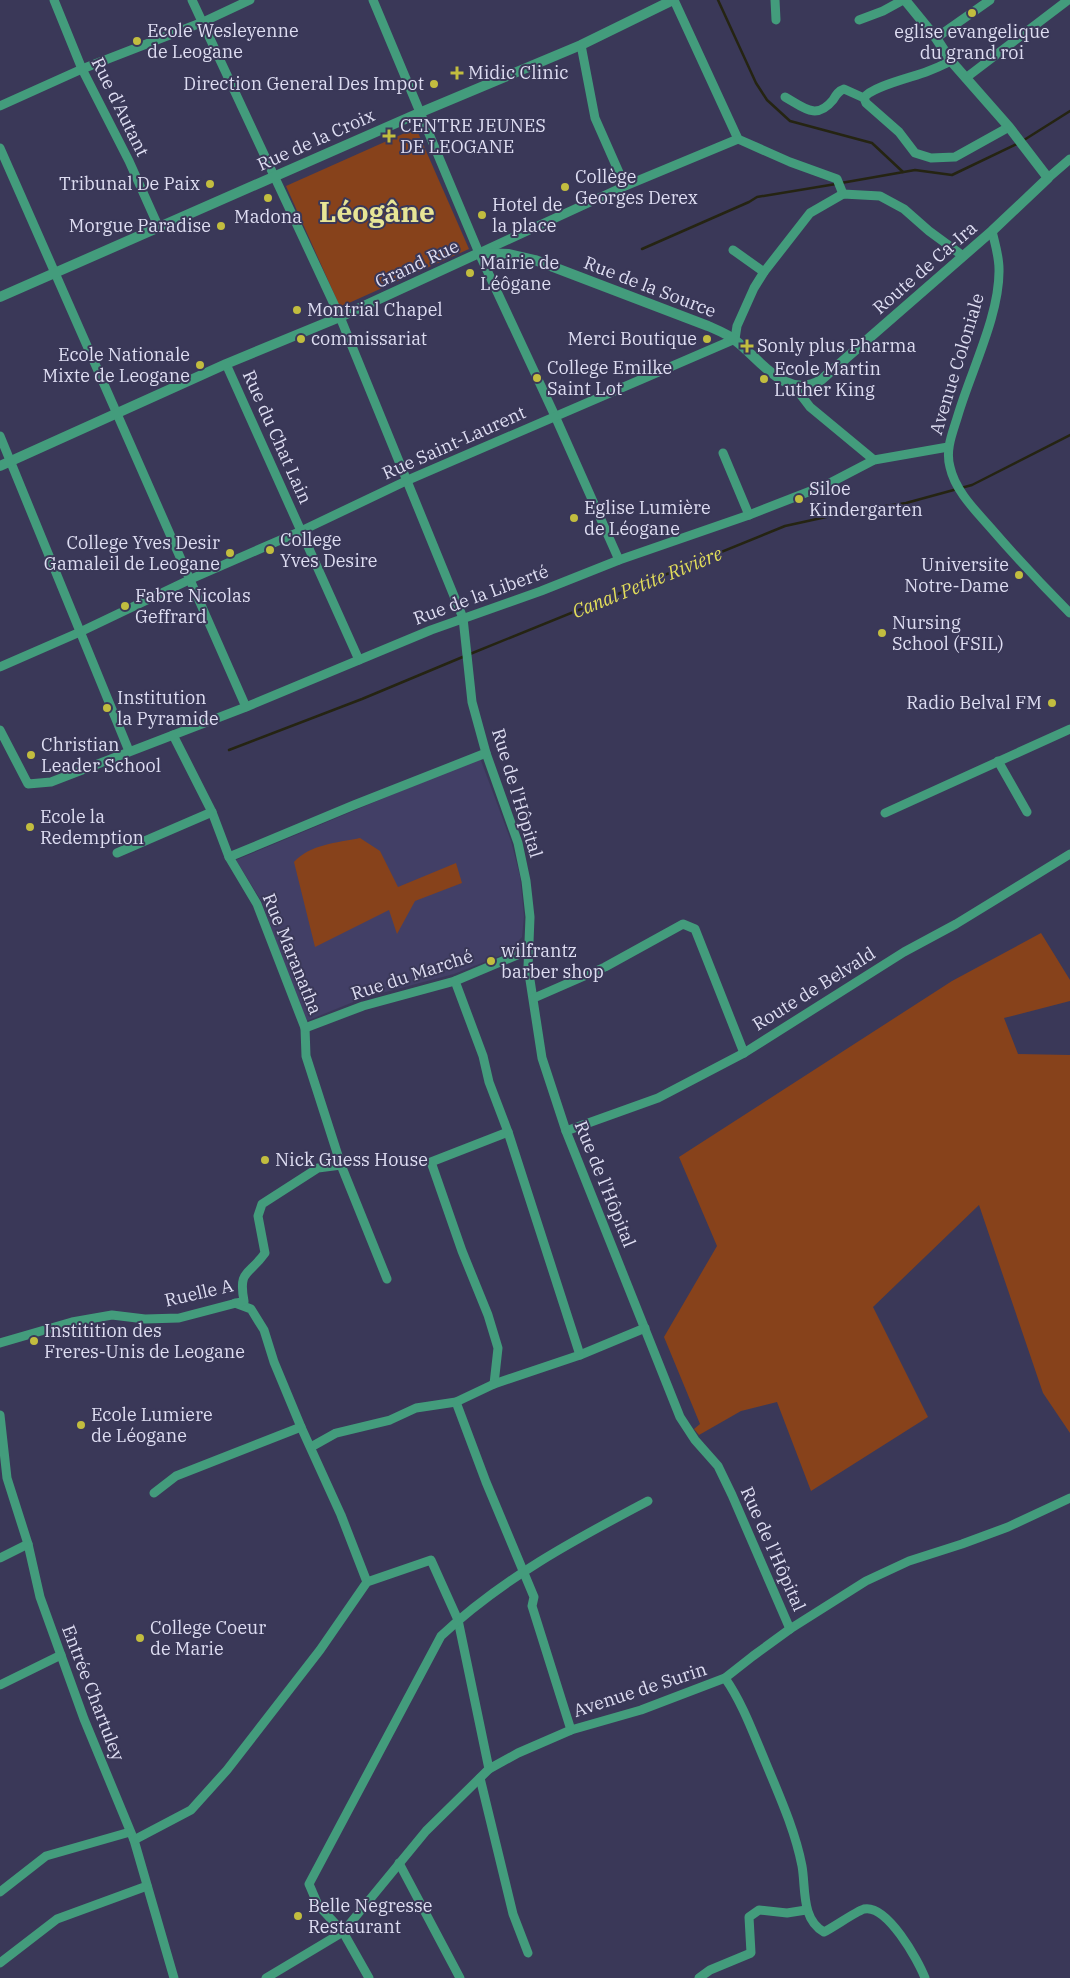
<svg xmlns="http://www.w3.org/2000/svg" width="1070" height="1978" viewBox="0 0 1070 1978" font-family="'IBM Plex Serif',serif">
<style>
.built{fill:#423f66}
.green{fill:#87421b}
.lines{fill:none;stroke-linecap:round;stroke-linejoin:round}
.stream{stroke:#252412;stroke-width:2.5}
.minor{stroke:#439c7c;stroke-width:9}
.tertiary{stroke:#439c7c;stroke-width:10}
.poi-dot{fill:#c2bd3f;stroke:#3a3858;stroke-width:2}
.labels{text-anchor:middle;stroke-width:4;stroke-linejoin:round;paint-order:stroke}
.poi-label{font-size:18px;fill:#deddf2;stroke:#3a3858;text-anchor:start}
.street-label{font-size:18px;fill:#deddf2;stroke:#3a3858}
.water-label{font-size:19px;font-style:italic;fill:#e2dd5a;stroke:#3a3858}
.town-label{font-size:28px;font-weight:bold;fill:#e7e596;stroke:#3a3858}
</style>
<rect width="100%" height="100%" fill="#3a3858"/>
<!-- built -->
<path class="built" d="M480 758 511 841 520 876 524 916 522 937 507 953 454 974 363 998 304 1022 262 902 236 860Z"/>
<!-- green -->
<g class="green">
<path d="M416 128 469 249 340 307 286 186Z"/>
<path d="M360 838 380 851 398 887 456 863 462 883 415 901 397 934 389 910 315 947 294 862C311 844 336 843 360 838Z"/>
<path d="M1041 933 1070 980V1001L1004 1018 1018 1054 1070 1055V1433L1043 1393 979 1205 873 1307 928 1417 811 1491 777 1402 741 1411 699 1435 694 1429 700 1424 664 1337 717 1246 679 1157 952 981Z"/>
</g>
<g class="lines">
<!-- stream -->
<g class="stream">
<path d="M718 0 756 83 767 100 790 121 872 143 903 172"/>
<path d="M1024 140 1070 111"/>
<path d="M841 183 915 170 952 175 1019 143"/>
<path d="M642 249 749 202 757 197 836 184"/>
<path d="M470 654 785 526 858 510 906 503 972 485 1070 435"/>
<path d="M229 750 362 699 465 656"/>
</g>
<!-- minor -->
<g class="minor">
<path d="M54 0 82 69 129 161 159 228"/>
<path d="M192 0 340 317 463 618 472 702 486 753 518 843 526 881 530 917 528 967 542 1058 566 1131 680 1417 695 1440 718 1466 732 1495 790 1629"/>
<path d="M373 0 479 253 555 416 619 560"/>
<path d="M674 0 738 139 790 162 837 179 843 194"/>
<path d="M775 0 776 20"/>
<path d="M859 20 883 11 903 0"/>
<path d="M936 38 990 0"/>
<path d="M581 45 595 118 625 186"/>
<path d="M967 77 1068 0"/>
<path d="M785 97C803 107 816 121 833 100 836 95 838 91 844 89L864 98 866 103 899 132 915 153 931 158 955 157 1009 127"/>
<path d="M864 98C870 87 913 77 926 72 934 69 943 65 951 61"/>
<path d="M0 106 82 69 203 22 250 0"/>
<path d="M0 148 246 707"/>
<path d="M1048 178 1070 159"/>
<path d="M992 231C995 244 999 256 999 269 1000 314 971 371 958 415 953 432 945 449 950 467 955 490 974 509 989 526 1015 556 1042 585 1070 613"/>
<path d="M733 250 764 272"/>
<path d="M479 253 625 186 738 139"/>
<path d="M226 364 359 660"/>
<path d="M794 386 810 407 874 460"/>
<path d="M0 436 129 751"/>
<path d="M723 453 749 515"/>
<path d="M0 667 80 632 191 579 301 531 408 480 735 339 737 326 754 288 764 272 810 213 843 194 880 196 904 209 929 231 963 256"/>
<path d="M0 730 28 784 51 782 246 707 431 630 541 591 619 560 749 515 826 485 874 460 948 447"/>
<path d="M173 735 212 812 229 857 257 904 305 1028 306 1056 341 1165 387 1279"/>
<path d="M998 761 1027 812"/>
<path d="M885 813 1070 729"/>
<path d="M117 853 212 812"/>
<path d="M229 857 354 805 486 753"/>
<path d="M534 998 605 967 683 924 695 929 744 1053"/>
<path d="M305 1028 363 1006 455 981 529 950"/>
<path d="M566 1131 658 1098 744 1053 904 952 956 924 1070 854"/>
<path d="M235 1303 251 1309 264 1330 274 1362 301 1427 341 1515 367 1582"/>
<path d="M0 1343 72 1322 112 1315 145 1319 179 1318 244 1301C238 1269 249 1276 265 1253L258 1216 262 1204 318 1168 341 1165"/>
<path d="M580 1355 645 1328"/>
<path d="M494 1384 498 1348 488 1315 462 1251 431 1162 508 1132"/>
<path d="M456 1402 486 1482 534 1597 532 1606 571 1730"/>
<path d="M0 1415 7 1478 28 1544 40 1597 84 1719 134 1840 174 1978"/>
<path d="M311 1447 336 1433 390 1420 416 1408 456 1402 494 1384 580 1355 508 1132 489 1082 483 1056 455 981"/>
<path d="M154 1493 176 1476 301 1427"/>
<path d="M0 1558 28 1544"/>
<path d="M725 1678C743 1704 753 1733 765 1761 779 1795 795 1830 802 1866 806 1889 801 1919 824 1932 834 1927 855 1912 864 1909 887 1904 918 1960 925 1978"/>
<path d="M0 1685 61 1655"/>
<path d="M480 1778 513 1914 528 1953"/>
<path d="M134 1840 191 1810 227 1770 320 1650 367 1582 431 1560 458 1620 489 1769"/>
<path d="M399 1863 460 1978"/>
<path d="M0 1892 46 1856 130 1832"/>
<path d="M0 1963 57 1919 147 1886"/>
<path d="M266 1978 343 1932 426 1831 489 1769 518 1753 571 1730 641 1710 725 1678 753 1656 790 1629 866 1581 909 1561 962 1544 1008 1527 1070 1498"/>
<path d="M369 1978 343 1932 318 1905 309 1884 441 1636C503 1578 574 1540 648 1501"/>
<path d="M699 1978 710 1970 751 1953 749 1917 759 1910 787 1913 806 1910"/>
</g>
<!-- tertiary -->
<g class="tertiary">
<path d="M0 297 419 113 581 45 673 0"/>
<path d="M0 466 226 364 340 317 479 253 509 254 535 260 708 326C717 330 728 334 736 341 761 360 786 401 821 380L992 231 1048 178 1009 127 951 61 936 38 905 0"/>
</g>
</g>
<!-- markers -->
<g class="poi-dot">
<circle cx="972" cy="13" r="5"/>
<circle cx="137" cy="41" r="5"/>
<path d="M454.5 65.5h5v5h5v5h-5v5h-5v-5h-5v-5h5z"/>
<circle cx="434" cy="84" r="5"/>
<path d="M386.5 128.5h5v5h5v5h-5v5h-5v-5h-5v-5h5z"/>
<circle cx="210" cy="184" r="5"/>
<circle cx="565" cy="187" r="5"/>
<circle cx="268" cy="198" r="5"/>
<circle cx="482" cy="215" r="5"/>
<circle cx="221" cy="226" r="5"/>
<circle cx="470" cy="273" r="5"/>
<circle cx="297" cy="310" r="5"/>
<circle cx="301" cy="339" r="5"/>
<circle cx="707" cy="339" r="5"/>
<path d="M744.5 338.5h5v5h5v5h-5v5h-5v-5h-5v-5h5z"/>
<circle cx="200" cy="365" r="5"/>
<circle cx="537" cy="378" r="5"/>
<circle cx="764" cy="379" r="5"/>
<circle cx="799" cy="499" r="5"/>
<circle cx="574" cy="518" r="5"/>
<circle cx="270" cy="550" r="5"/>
<circle cx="230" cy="553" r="5"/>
<circle cx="1019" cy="575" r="5"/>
<circle cx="125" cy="606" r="5"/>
<circle cx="882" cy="633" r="5"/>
<circle cx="1052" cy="703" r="5"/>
<circle cx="107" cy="708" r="5"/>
<circle cx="31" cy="755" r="5"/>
<circle cx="30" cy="827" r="5"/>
<circle cx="491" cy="961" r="5"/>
<circle cx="265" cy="1160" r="5"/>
<circle cx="34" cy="1341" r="5"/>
<circle cx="81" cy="1425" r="5"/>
<circle cx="140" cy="1638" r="5"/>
<circle cx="298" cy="1916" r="5"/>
</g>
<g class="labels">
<!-- poi labels -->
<g class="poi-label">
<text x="147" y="37">Ecole Wesleyenne<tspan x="147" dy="21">de Leogane</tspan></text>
<text x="972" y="38" text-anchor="middle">eglise evangelique<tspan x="972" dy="21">du grand roi</tspan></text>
<text x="468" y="79">Midic Clinic</text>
<text x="424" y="90" text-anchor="end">Direction General Des Impot</text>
<text x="400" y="132">CENTRE JEUNES<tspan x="400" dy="21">DE LEOGANE</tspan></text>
<text x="575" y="183">Collège<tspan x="575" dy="21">Georges Derex</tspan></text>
<text x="200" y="190" text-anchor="end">Tribunal De Paix</text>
<text x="492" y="211">Hotel de<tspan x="492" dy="21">la place</tspan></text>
<text x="268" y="223" text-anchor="middle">Madona</text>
<text x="211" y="232" text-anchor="end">Morgue Paradise</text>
<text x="480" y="269">Mairie de<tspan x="480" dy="21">Léôgane</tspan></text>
<text x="307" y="316">Montrial Chapel</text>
<text x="311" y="345">commissariat</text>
<text x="697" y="345" text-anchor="end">Merci Boutique</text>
<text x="757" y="352">Sonly plus Pharma</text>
<text x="190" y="361" text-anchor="end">Ecole Nationale<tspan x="190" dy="21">Mixte de Leogane</tspan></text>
<text x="547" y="374">College Emilke<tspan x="547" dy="21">Saint Lot</tspan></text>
<text x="774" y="375">Ecole Martin<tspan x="774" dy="21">Luther King</tspan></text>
<text x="809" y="495">Siloe<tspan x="809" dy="21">Kindergarten</tspan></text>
<text x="584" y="514">Eglise Lumière<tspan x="584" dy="21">de Léogane</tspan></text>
<text x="280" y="546">College<tspan x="280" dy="21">Yves Desire</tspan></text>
<text x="220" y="549" text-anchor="end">College Yves Desir<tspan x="220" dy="21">Gamaleil de Leogane</tspan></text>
<text x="1009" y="571" text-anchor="end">Universite<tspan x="1009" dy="21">Notre-Dame</tspan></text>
<text x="135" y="602">Fabre Nicolas<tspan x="135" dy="21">Geffrard</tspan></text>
<text x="892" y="629">Nursing<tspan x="892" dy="21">School (FSIL)</tspan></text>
<text x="117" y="704">Institution<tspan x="117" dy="21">la Pyramide</tspan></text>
<text x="1042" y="709" text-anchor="end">Radio Belval FM</text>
<text x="41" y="751">Christian<tspan x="41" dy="21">Leader School</tspan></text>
<text x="40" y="823">Ecole la<tspan x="40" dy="21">Redemption</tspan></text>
<text x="501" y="957">wilfrantz<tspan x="501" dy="21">barber shop</tspan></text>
<text x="275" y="1166">Nick Guess House</text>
<text x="44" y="1337">Institition des<tspan x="44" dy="21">Freres-Unis de Leogane</tspan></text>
<text x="91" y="1421">Ecole Lumiere<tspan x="91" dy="21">de Léogane</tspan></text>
<text x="150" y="1634">College Coeur<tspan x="150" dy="21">de Marie</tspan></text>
<text x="308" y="1912">Belle Negresse<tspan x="308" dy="21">Restaurant</tspan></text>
</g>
<!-- street labels -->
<g class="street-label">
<text transform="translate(120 107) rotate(64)" y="6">Rue d'Autant</text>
<text transform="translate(316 140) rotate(-24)" y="6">Rue de la Croix</text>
<text transform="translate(417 264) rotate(-25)" y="6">Grand Rue</text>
<text transform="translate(925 268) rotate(-41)" y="6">Route de Ca-Ira</text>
<text transform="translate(650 287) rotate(21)" y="6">Rue de la Source</text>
<text transform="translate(957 364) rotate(-73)" y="6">Avenue Coloniale</text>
<text transform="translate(277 437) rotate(66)" y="6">Rue du Chat Lain</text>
<text transform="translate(454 443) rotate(-24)" y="6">Rue Saint-Laurent</text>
<text transform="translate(481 595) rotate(-20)" y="6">Rue de la Liberté</text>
<text transform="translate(517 793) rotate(73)" y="6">Rue de l'Hôpital</text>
<text transform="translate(292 954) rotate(68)" y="6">Rue Maranatha</text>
<text transform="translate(412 975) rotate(-18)" y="6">Rue du Marché</text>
<text transform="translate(814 989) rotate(-32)" y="6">Route de Belvald</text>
<text transform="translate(605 1184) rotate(68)" y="6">Rue de l'Hôpital</text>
<text transform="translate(199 1293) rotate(-13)" y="6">Ruelle A</text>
<text transform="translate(773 1549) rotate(66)" y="6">Rue de l'Hôpital</text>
<text transform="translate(640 1690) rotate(-18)" y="6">Avenue de Surin</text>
<text transform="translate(93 1693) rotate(69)" y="6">Entrée Chartuley</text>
</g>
<!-- water labels -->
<g class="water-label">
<text transform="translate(647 582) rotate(-22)" y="7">Canal Petite Rivière</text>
</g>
<!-- town labels -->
<g class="town-label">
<text x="377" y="222">Léogâne</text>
</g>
</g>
</svg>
